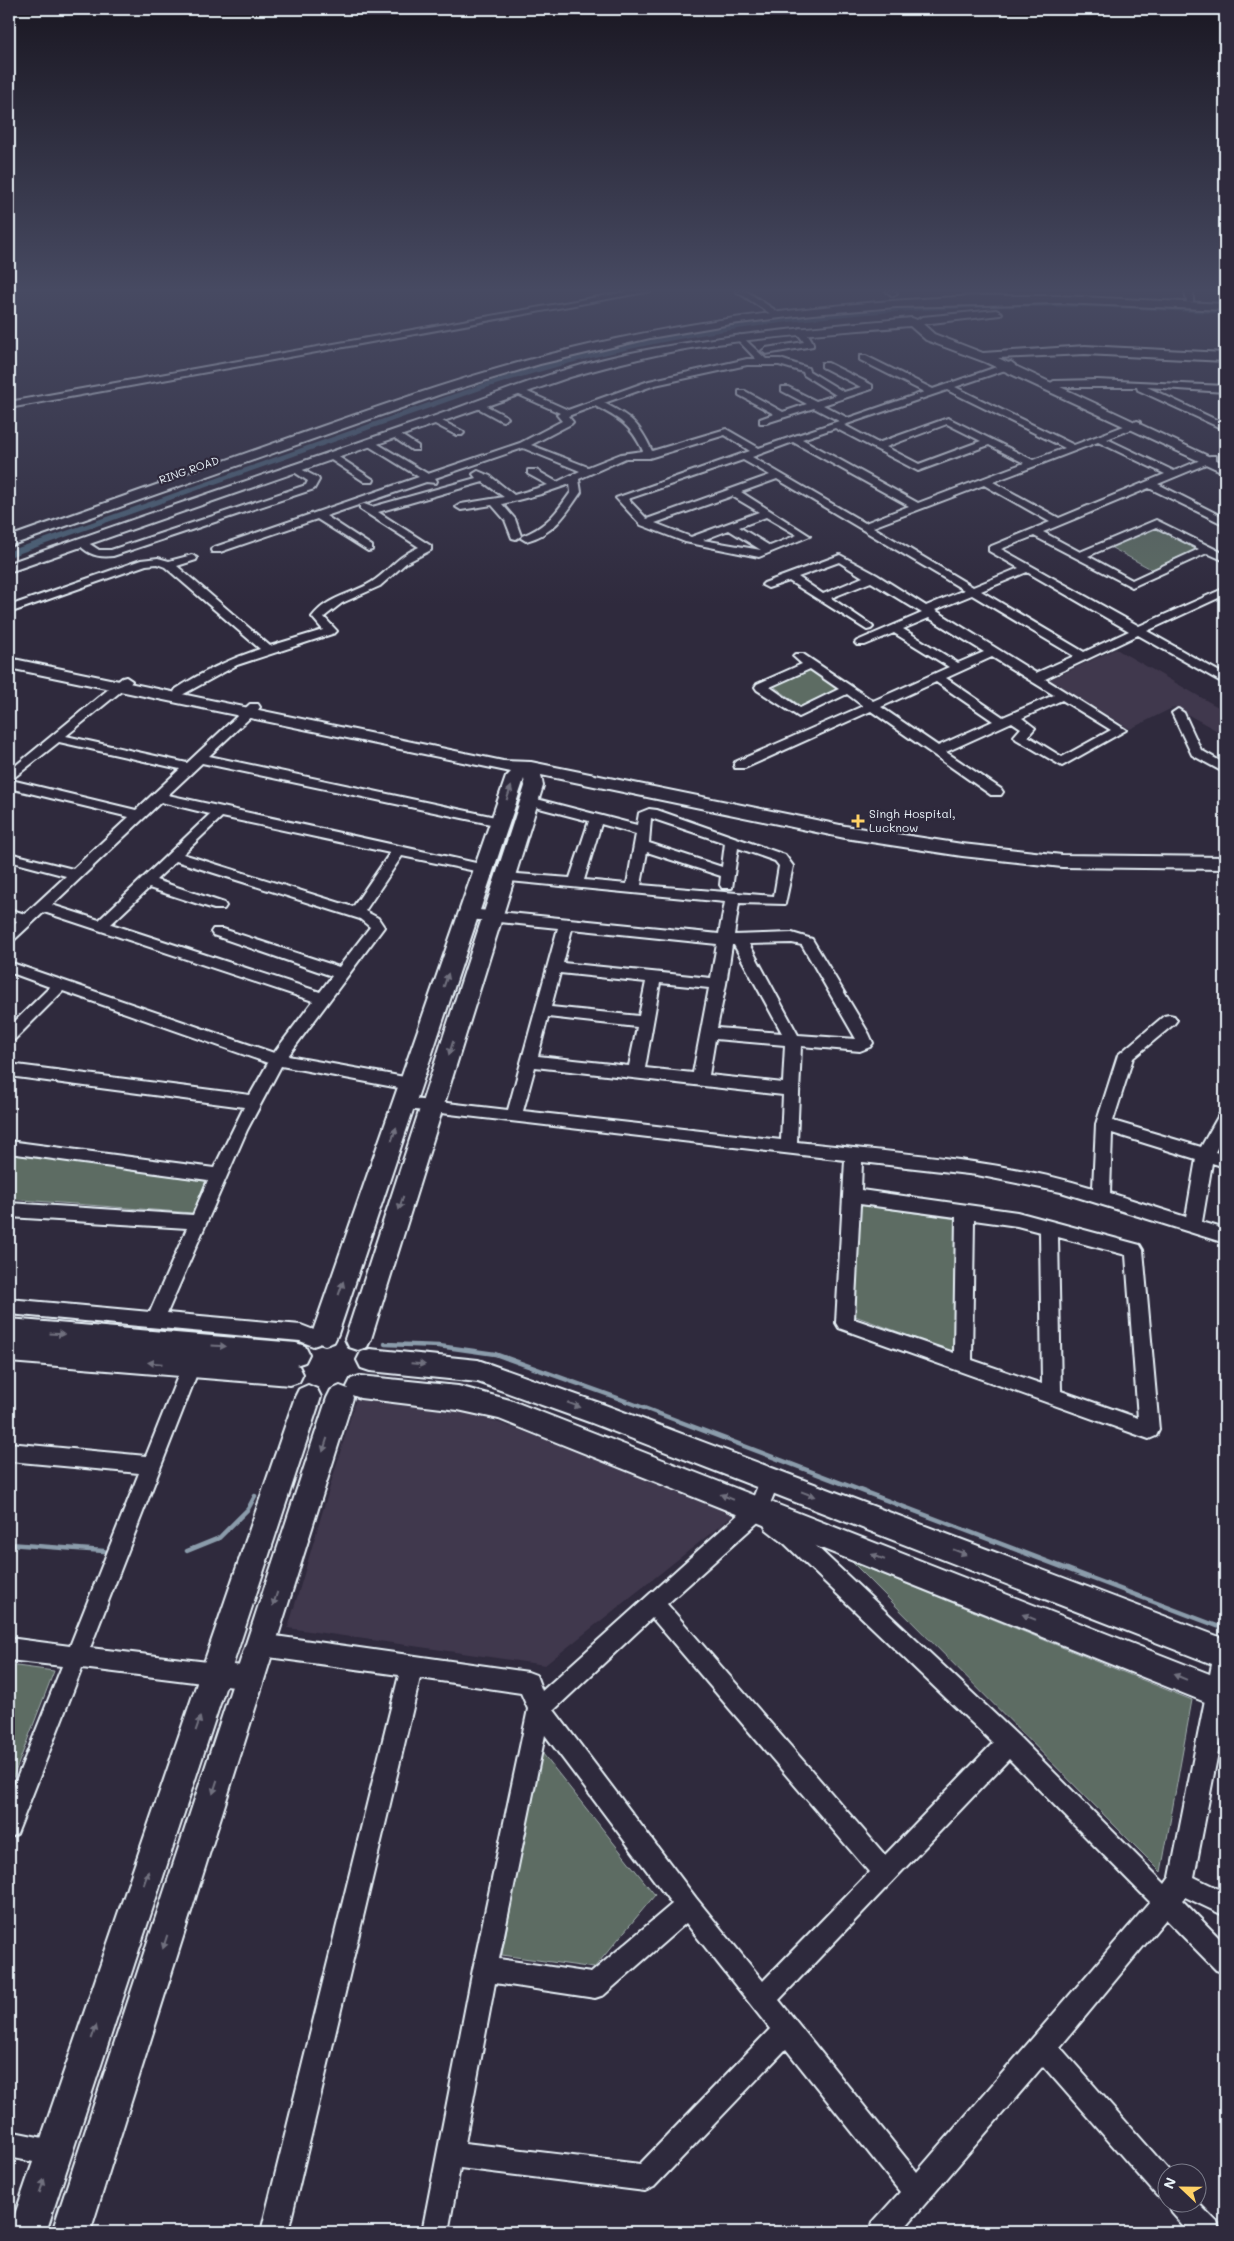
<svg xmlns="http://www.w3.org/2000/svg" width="1234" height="2241" viewBox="0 0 1234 2241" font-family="Mali,sans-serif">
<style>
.built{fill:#40384d}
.green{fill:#5d6c64;stroke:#a2aeae}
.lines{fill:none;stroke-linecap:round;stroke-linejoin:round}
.stream{stroke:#8b9cab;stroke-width:4.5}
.canal{fill:#4d6478;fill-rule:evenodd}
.street-casing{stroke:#e8f1f8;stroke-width:4}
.secondary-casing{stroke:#e8f1f8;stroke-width:4}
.street{fill:#2f2a3d;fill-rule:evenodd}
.secondary{fill:#2f2a3d;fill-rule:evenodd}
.oneway{fill:#70707e}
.poi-dot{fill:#ffd166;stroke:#2f2a3d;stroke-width:2}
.labels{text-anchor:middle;stroke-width:4.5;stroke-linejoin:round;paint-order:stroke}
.far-street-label{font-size:11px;fill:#e8f1f8;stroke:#2f2a3d}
.poi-label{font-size:12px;fill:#e8f1f8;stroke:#2f2a3d;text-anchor:start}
</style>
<rect width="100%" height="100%" fill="#2f2a3d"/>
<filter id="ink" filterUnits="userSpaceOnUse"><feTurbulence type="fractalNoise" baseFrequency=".02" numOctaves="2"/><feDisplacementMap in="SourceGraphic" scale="10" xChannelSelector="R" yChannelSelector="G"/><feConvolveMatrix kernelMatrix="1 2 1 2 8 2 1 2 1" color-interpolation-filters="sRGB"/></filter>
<g filter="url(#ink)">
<!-- built -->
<g class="built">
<path d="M1116 649 1225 711V735L1174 707 1130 729 1049 680Z"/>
<path d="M356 1399 472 1413 740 1510 545 1665 288 1628Z"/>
</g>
<!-- green -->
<g class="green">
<path d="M1158 527 1201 549 1153 570 1110 547Z"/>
<path d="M810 669 840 690 802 707 772 685Z"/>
<path d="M9 1153 206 1181 193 1213 9 1199Z"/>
<path d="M861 1205 956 1219V1353L855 1316Z"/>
<path d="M852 1562 1192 1700 1161 1872Z"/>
<path d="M9 1665 54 1671 9 1788Z"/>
<path d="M539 1749 655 1895 594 1968 502 1955Z"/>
</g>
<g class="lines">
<!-- stream -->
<g class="stream">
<path d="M385 1344 439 1346 495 1354 615 1397 1225 1629"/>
<path d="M9 1544 104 1551"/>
<path d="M187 1551 219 1538 248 1509 255 1496"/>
</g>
<!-- canal -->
<path class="canal" d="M1037 303 1162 306 1225 310V314C1162 311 1100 306 1037 307 851 308 662 330 486 388L9 557V551C122 512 234 472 347 432 424 405 501 375 580 355 729 318 884 306 1037 303Z"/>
<defs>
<g id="street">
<path d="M631 291H651L9 408V402Z"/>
<path d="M736 291H746L781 314 774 316Z"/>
<path d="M886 291H895L897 294 893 296Z"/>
<path d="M1185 291H1193V302H1187Z"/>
<path d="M800 328C806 330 814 341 813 346L766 354 762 351 766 348 804 342 796 331Z"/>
<path d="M740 335 766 359H780L808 368 809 371 844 392 861 387 822 367V363H828L872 385V389L823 405 848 418 924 392 860 360V356H866L933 389 1011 362 1015 365 1014 367 955 387 1074 445 1137 421 1140 422V426L1107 439 1174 471 1210 456H1216V460L1158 484 1225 518V525L1149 488 1043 532 1080 552 1156 520 1225 554V561L1207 553 1132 587 1034 536 1001 549 1139 626 1225 588V595L1147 631 1225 675V684L1138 635 1045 679 1126 730 1062 766 1016 739 1014 736 1021 728 1012 722 946 752 1001 789 1003 792 1001 795H991L871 711 745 768H735L734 765 735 762 863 706 847 694 799 717 757 690 755 687 757 684 802 664 793 656 795 654H803L873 701 949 667 894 633 865 645H857L855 643 857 641 922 613 871 582 831 598 871 625 873 627 871 629 867 630 789 581 768 588 762 585 764 583 840 555 877 575 926 606 964 590 777 479 741 492 810 536 759 557 685 542 641 525 616 498 750 451 725 435 649 458H626L579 479 581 492C566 514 554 534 526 541L521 538 522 536C546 527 557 512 571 492L570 484 541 494 502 504 515 519 521 536 516 539 512 538 505 520 492 505 461 510 456 507 461 504 504 497 483 482 378 512 431 546V550L406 563 380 586 342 603 324 617 337 631 335 633 237 665 180 696 176 695 174 692 176 689C202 672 230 659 260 649L165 567 157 564 146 565 9 613V606L141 560 158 558 169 561 192 555 197 558 196 560 177 566 270 646 323 630 312 617C328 596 351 595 372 582 390 570 396 557 419 547L360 509V505L364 504 372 507 476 478 473 474 478 471 490 476 514 495 548 485 528 474V470H536L557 482 580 471 523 448 435 478 437 481 436 483 426 482 326 516 372 546V550L368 551 317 519 220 552H212L211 550 212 548 419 477 367 445V441H373L428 474 520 443 562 421 557 415 560 413 515 393V389H521L568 410 649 381 747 359H756L736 338ZM747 365H779L803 372 804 375 836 395 816 401 788 387H782V391L807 404 783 412 745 391H739V395L774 414 760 419V423H766L814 408 839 421 759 448 726 429 652 451C639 423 631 417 604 403L655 385ZM947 390 1065 448 1033 460 948 418 878 443 844 425ZM595 406C620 419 631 425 643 451L621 454 588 467 531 445 571 424 573 422 568 416ZM947 424 981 441 919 464 886 447ZM835 428 918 471 989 445 1024 463 918 503 802 439ZM793 442 909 506 865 523 752 457ZM1098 442 1165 474 1059 518 993 482ZM743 460 770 475 647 519 628 499ZM984 485 1050 522 989 547V551L1019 568 973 587 873 527ZM732 496 759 512 691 537 655 523ZM766 517 797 535 770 546 739 527ZM1156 527 1199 549 1132 580 1088 556ZM729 530 761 550 703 540ZM839 562 863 577 823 594 798 577ZM1027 572 1129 631 1084 652 981 591ZM972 595 1074 656 1036 673 935 610ZM929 618 984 652 958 663 903 629ZM992 657 1054 695 1003 717 946 678ZM810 669 839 689 800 708 770 687ZM936 682 993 721 938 746 881 707ZM1062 700 1111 730 1062 757 1028 736 1035 728 1022 718Z"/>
<path d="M1097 380 1225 386V392L1147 387 1225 424V430L1138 390 1137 387H1054L1049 384 1054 381Z"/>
<path d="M479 402 506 416 508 418 503 421 500 420 476 407V403Z"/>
<path d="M436 418 462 431 464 433 462 435H456L433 423 431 421Z"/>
<path d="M396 432 418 446V450H412L393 437V433Z"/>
<path d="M331 453 334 454 374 480 373 482H365L328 458 326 456Z"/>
<path d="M293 465 318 478 319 480 314 489 113 556C98 558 86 554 77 542L82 539 99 550H111L306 485 308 481 288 468Z"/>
<path d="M126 677 132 681 130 684 66 736 187 763 250 704H258L260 707 258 710 209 756 500 818 507 822 500 826 202 763 168 795 485 865 492 869 485 873 402 856 365 911 378 918 384 927 288 1056 410 1078 416 1080 418 1084 416 1088 410 1090 281 1066 247 1130 167 1313 301 1325 319 1332 322 1338 319 1344 313 1346 300 1341 9 1314V1299L150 1312 187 1228 9 1217V1203L193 1215 208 1180 9 1153V1141L214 1168 244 1107 9 1076V1064L250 1095 268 1063 63 991 14 1040 9 1041V1027L50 987 9 972V962L274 1053 313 1001 44 912 14 940 9 942V929L17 921 9 919V909L25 914 66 876 9 861V853L73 869 129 817 9 788V771L122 678ZM59 742 180 769 136 810 11 780ZM161 802 210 814 99 920 52 905ZM222 817 390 853 353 907 183 854ZM176 861 360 919 370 927 339 967 223 929H213L211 932 213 935 332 976 320 992 111 924 149 888 214 909H224L226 906 224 903 156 880Z"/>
<path d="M1178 709 1184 713 1201 750 1225 764V773L1192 755 1172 713Z"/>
<path d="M529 797 637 825 639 813 649 809 657 810 785 855 793 866 785 904 739 903 734 935 792 933 812 939 869 1034 873 1043 870 1047 860 1051 801 1046 797 1142C896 1153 998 1159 1093 1188L1096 1124 1118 1055 1164 1016 1169 1015 1174 1016 1177 1020 1174 1024 1133 1058 1113 1121 1201 1147 1219 1115 1225 1113V1133L1215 1152 1225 1155V1167L1212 1163 1202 1222 1225 1229V1243L1061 1192 977 1175 862 1162 861 1190 1017 1212 1140 1245 1143 1250 1159 1430 1156 1436 1149 1439 839 1328 836 1323 845 1160 398 1108 396 1104 398 1100 404 1098 508 1110 558 928 469 919 464 917 462 914 464 911 469 909 719 934 725 902 500 880 498 877 500 874 505 873 570 878 589 821 524 804 522 801ZM651 818 725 843 722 867 649 843ZM601 824 636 834 627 884 584 880ZM738 848 775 861 779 866 774 896 641 885 647 852 721 876 720 885 722 888H732ZM572 929 717 944 711 978 563 963ZM792 943 802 945 856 1039 798 1035 749 944ZM732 945H734L782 1033 717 1028 726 984ZM560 973 646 982 639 1016 551 1007ZM660 983 709 988 693 1073 645 1068ZM548 1017 637 1027 629 1066 538 1056ZM715 1039 785 1045 783 1083 709 1075ZM535 1067 783 1095 781 1140 523 1111ZM1112 1133 1196 1159 1186 1217 1110 1193ZM860 1204 956 1217 954 1353 854 1319ZM974 1220 1017 1226 1040 1232 1042 1384 972 1360ZM1058 1237 1126 1255 1138 1418 1061 1391Z"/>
<path d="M191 1358 198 1360 200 1366 90 1648 250 1667 258 1670 261 1678 258 1686 250 1689 82 1668 17 1834 9 1838V1798L62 1666 9 1660V1638L70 1646 139 1473 9 1461V1443L146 1456 182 1366 184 1360Z"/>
<path d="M770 1470 777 1473 780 1479 765 1516 667 1604 885 1855 993 1743 784 1543 766 1529 763 1522 766 1515 773 1513 780 1515 798 1529 1017 1735 1165 1884 1170 1877 1214 1654 1217 1646 1225 1643V1716L1194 1877 1225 1892V1916L1185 1897 1182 1900 1225 1944V1973L1216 1970 1166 1919 1060 2047 1172 2174H1166V2200L1157 2196 1043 2066 901 2232H870L873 2222 900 2192 786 2049 654 2187 645 2191 460 2168 448 2232H422L473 1969 528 1709 521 1693 420 1678 288 2232H261L399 1675 261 1656 253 1652 250 1645 253 1638 261 1634 528 1672 536 1675 542 1691 751 1503 763 1473ZM652 1618 869 1872 763 1981 696 1898 554 1710ZM545 1735 672 1904 591 1973 499 1959ZM1009 1759 1150 1902 917 2172 779 2000ZM686 1923 770 2029 640 2164 465 2143 495 1983 595 1998 604 1995Z"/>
<path d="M9 2131 53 2140 62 2144 66 2153 62 2162 53 2166 9 2157Z"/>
<path d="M1196 2201 1217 2222 1220 2232H1189L1172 2213 1168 2204H1196Z"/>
</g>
<g id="secondary">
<path d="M978 296H1060L1225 304V310L1060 303 896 307 813 314 731 324 650 338 540 364 441 394 9 546V537C109 502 209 466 309 431 394 401 480 371 568 350 703 317 839 302 978 296Z"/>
<path d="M996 310 1002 313 1000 315 923 324 934 334 983 353 1085 346 1225 353V361L1085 354 998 358 1225 464V473L985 362 926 340 910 326C839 332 767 336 697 347 654 354 612 365 570 377L9 572V563C141 516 274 472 406 426 476 403 545 372 617 356 714 335 813 327 912 318L917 320 922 317Z"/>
<path d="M9 658 503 761 531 762 845 826 962 844 1062 855 1225 857V869L1062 867 962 856 845 838 541 775 543 786 371 1339 367 1347 358 1350 349 1347 345 1339 525 786 524 779 338 1334 334 1342 325 1345 316 1342 312 1334 506 777 511 772 9 668Z"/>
<path d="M9 1319 296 1343 305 1346 309 1354 305 1362 296 1365 299 1366 303 1374 299 1382 290 1385 9 1362Z"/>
<path d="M370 1349 478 1360 605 1405 1225 1639V1669L589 1422 478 1382 370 1371 361 1368 357 1360 361 1352Z"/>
<path d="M360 1376 458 1386 510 1400 1225 1680V1710L499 1419 458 1410 360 1398 352 1395 353 1398 90 2232H52L327 1398 331 1390 340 1386 348 1389 347 1387 351 1379Z"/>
<path d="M308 1385 317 1389 321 1397 46 2232H9L295 1397 299 1389Z"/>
</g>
</defs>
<!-- street casing -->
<use href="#street" class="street-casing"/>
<!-- secondary casing -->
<use href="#secondary" class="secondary-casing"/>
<!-- street -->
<use href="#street" class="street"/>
<!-- secondary -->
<use href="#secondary" class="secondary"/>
</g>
<!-- one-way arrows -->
<defs><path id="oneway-solid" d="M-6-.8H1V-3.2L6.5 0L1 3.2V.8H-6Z" transform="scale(1.25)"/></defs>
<g class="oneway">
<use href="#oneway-solid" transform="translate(509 793) rotate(-71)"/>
<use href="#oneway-solid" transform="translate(446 980) rotate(-71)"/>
<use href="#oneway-solid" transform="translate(451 1048) rotate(108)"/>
<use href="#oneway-solid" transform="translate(394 1134) rotate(-71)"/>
<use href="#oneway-solid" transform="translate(401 1203) rotate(108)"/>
<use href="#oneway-solid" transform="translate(341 1288) rotate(-71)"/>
<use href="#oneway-solid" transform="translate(57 1334) rotate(4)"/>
<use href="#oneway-solid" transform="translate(219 1346) rotate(4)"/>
<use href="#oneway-solid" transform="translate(155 1363) rotate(-175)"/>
<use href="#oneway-solid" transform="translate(418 1364) rotate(5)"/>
<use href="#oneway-solid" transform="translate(574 1405) rotate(20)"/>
<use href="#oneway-solid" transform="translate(325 1445) rotate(108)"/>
<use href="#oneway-solid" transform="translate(808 1494) rotate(21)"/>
<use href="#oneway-solid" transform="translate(727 1497) rotate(-158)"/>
<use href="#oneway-solid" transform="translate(960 1552) rotate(21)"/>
<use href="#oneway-solid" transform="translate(878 1557) rotate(-158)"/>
<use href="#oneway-solid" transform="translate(275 1599) rotate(108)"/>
<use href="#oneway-solid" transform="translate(1029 1617) rotate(-158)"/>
<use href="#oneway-solid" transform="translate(1180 1677) rotate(-158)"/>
<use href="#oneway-solid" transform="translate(198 1724) rotate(-71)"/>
<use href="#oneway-solid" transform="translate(215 1787) rotate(108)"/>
<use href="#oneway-solid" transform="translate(146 1878) rotate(-71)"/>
<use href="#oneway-solid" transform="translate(165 1942) rotate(108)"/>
<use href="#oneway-solid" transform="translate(94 2032) rotate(-71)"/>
<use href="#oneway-solid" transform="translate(42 2186) rotate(-71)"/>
</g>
</g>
<!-- sky -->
<linearGradient id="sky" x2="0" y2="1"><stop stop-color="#1a1722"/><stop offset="0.48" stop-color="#474a62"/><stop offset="1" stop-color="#474a62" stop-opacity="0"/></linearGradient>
<rect width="1234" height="605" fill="url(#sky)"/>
<!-- markers -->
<path class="poi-dot" d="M855.5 813.5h5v5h5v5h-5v5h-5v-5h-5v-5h5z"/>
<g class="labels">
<!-- far-street labels -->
<g class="far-street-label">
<text transform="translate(189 470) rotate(-19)" y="4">RING ROAD</text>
</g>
<!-- poi labels -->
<g class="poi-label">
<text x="869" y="818">Singh Hospital,<tspan x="869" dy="14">Lucknow</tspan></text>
</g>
</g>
<!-- margin -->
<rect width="1234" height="2241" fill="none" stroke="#2f2a3d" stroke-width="30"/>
<rect x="15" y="15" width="1204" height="2211" fill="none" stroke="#e8f1f8" stroke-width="2" filter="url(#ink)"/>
<!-- north arrow -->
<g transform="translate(1182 2188) rotate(292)"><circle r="24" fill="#2f2a3d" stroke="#797a88"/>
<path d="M0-4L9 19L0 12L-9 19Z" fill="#ffd166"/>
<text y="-8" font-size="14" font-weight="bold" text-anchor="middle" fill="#e8f1f8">N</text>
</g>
</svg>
